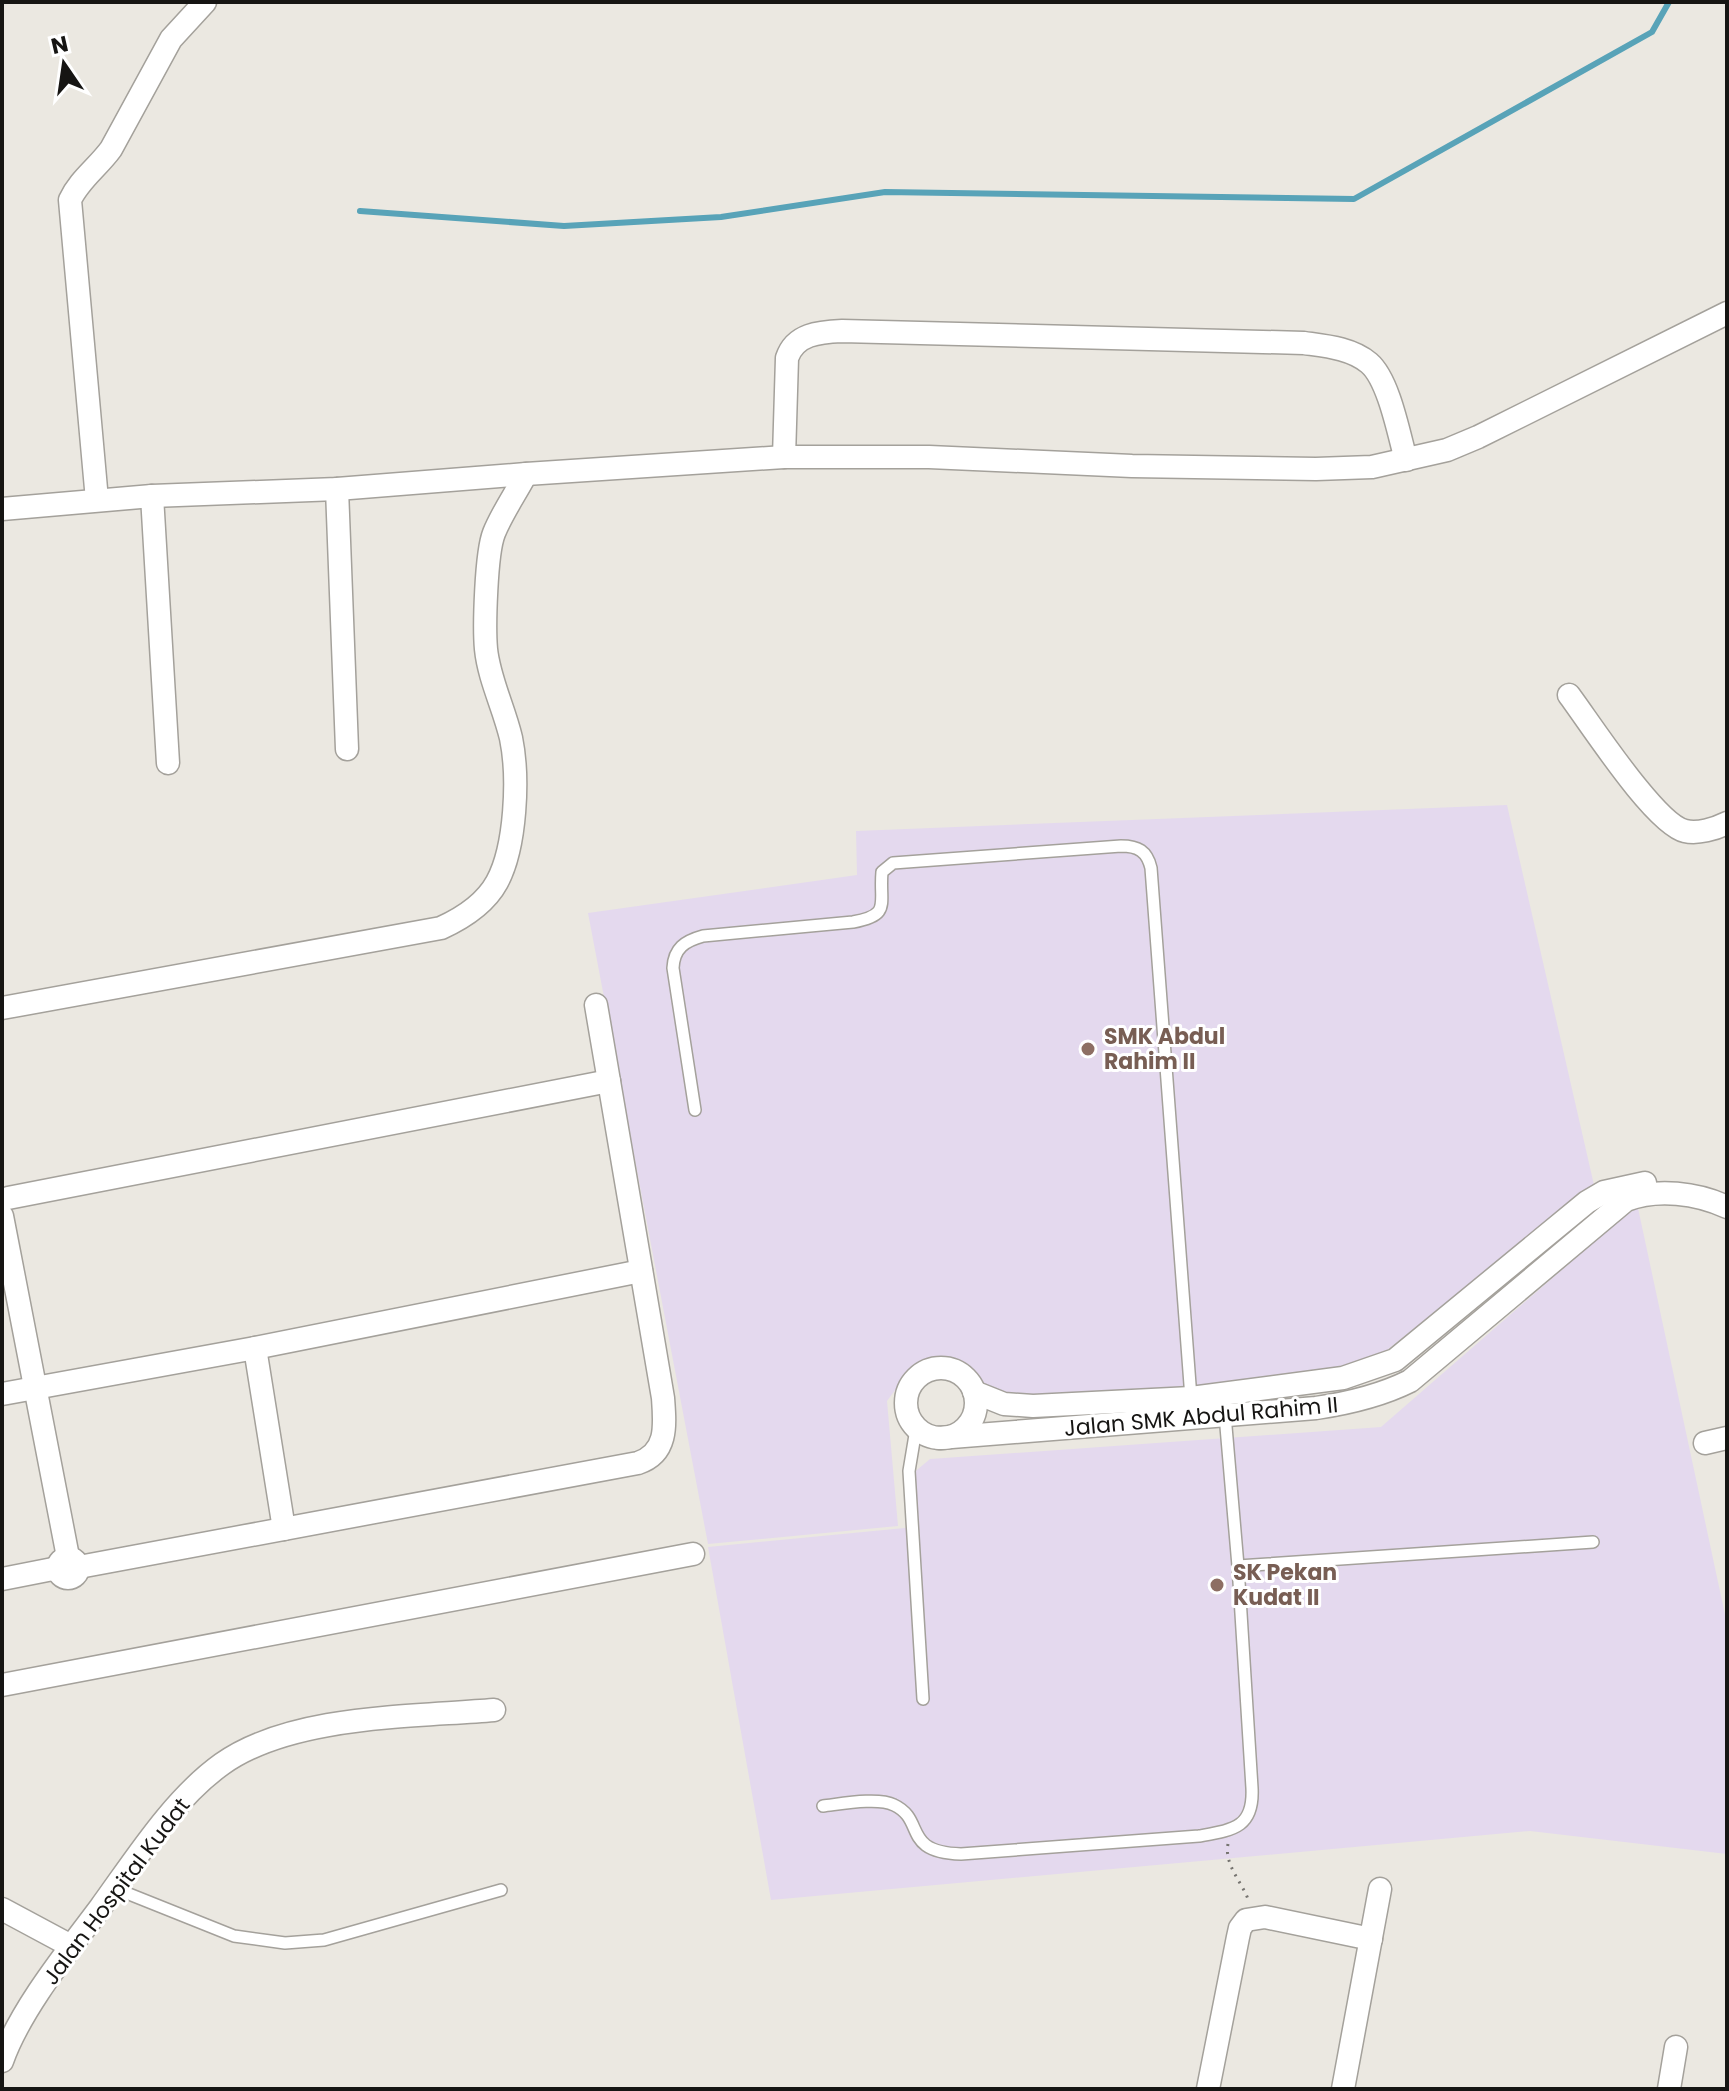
<svg xmlns="http://www.w3.org/2000/svg" width="1729" height="2091" viewBox="0 0 1729 2091" font-family="Poppins,sans-serif">
<style>
.education{fill:#e4d9ee}
.lines{fill:none;stroke-linecap:round;stroke-linejoin:round}
.stream{stroke:#58a3b8;stroke-width:6}
.service-casing{stroke:#a4a19b;stroke-width:14}
.minor-casing{stroke:#a4a19b;stroke-width:25}
.path{stroke:#767470;stroke-width:3;stroke-dasharray:2 6;stroke-linecap:butt}
.service{stroke:#fff;stroke-width:11}
.minor{stroke:#fff;stroke-width:22}
.education-dot{fill:#8d6e63;stroke:#fff;stroke-width:3}
.labels{text-anchor:middle;stroke-width:6;stroke-linejoin:round;paint-order:stroke}
.education-label{font-size:22px;font-weight:bold;fill:#785e54;stroke:#fff;text-anchor:start}
.street-label{font-size:22px;fill:#161513;stroke:#fff}
</style>
<rect width="100%" height="100%" fill="#ebe8e1"/>
<!-- education -->
<g class="education">
<path d="M1507 805 1594 1185 1372 1362 1309 1380 1006 1404 951 1361 910 1370 887 1401 898 1526 708 1544 588 913 857 875 856 831Z"/>
<path d="M1638 1208 1727 1624V1854L1530 1831 771 1900 708 1547 915 1527 911 1475 930 1459 1381 1427 1625 1215Z"/>
</g>
<g class="lines">
<!-- stream -->
<path class="stream" d="M360 211 564 226 721 217 885 192 1354 199 1652 32 1669 2"/>
<defs>
<g id="service">
<path d="M695 1110 673 968C674 948 685 941 703 936L853 922C892 915 879 904 882 872L893 863 1121 846C1138 846 1147 851 1151 868L1191 1398"/>
<path d="M916 1429 909 1471 923 1699"/>
<path d="M1238 1566 1593 1542"/>
<path d="M823 1806C841 1804 878 1797 894 1805 926 1820 901 1852 961 1854L1199 1836C1233 1830 1254 1828 1252 1788L1238 1566 1225 1415"/>
<path d="M114 1888 234 1936 285 1943 324 1940 501 1890"/>
</g>
<g id="minor">
<path d="M784 457 787 358C795 334 819 332 842 331L1304 343C1325 346 1351 348 1369 363 1389 380 1399 435 1406 460"/>
<path d="M337 489 347 749"/>
<path d="M152 496 168 763"/>
<path d="M97 500 70 200C79 180 98 167 111 149L171 39 205 2"/>
<path d="M2 509 152 496 337 489 526 474 784 457H929L1132 466 1316 469 1372 467 1447 450 1478 437 1727 313"/>
<path d="M1569 695C1590 723 1655 824 1685 831 1698 834 1715 829 1727 823"/>
<path d="M2 1008 441 928C463 918 485 904 497 882 516 847 519 777 511 738 504 708 489 679 486 649 484 627 486 553 494 533 502 513 516 493 526 474"/>
<path d="M8 1198 609 1081"/>
<path d="M2 1216 68 1557"/>
<path d="M255 1348 284 1529"/>
<circle cx="941" cy="1403" r="35"/>
<path d="M974 1392 1004 1404 1033 1406 1191 1398 1343 1378 1395 1360 1587 1202 1604 1192 1645 1183"/>
<path d="M2 1394 255 1348 641 1271"/>
<path d="M939 1438 1316 1408C1350 1403 1380 1396 1410 1381L1626 1200C1657 1188 1697 1193 1727 1207"/>
<path d="M1705 1443 1727 1438"/>
<circle cx="68" cy="1568" r="10"/>
<path d="M79 1567 638 1463C668 1453 665 1425 663 1398L596 1005"/>
<path d="M2 1579 58 1568"/>
<path d="M2 1685 693 1554"/>
<path d="M2 1909 71 1946"/>
<path d="M2 2061C20 2010 67 1952 100 1908 135 1860 173 1799 222 1764 291 1715 411 1717 494 1710"/>
<path d="M1208 2089 1238 1937 1240 1928 1246 1920 1265 1917 1371 1939"/>
<path d="M1343 2089 1380 1889"/>
<path d="M1669 2089 1676 2047"/>
</g>
</defs>
<!-- service casing -->
<use href="#service" class="service-casing"/>
<!-- minor casing -->
<use href="#minor" class="minor-casing"/>
<!-- path -->
<path class="path" d="M1228 1844C1224 1864 1241 1881 1248 1899"/>
<!-- service -->
<use href="#service" class="service"/>
<!-- minor -->
<use href="#minor" class="minor"/>
</g>
<!-- markers -->
<g class="education-dot">
<circle cx="1088" cy="1049" r="8"/>
<circle cx="1217" cy="1585" r="8"/>
</g>
<g class="labels">
<!-- education labels -->
<g class="education-label">
<text x="1104" y="1044">SMK Abdul<tspan x="1104" dy="25">Rahim II</tspan></text>
<text x="1233" y="1580">SK Pekan<tspan x="1233" dy="25">Kudat II</tspan></text>
</g>
<!-- street labels -->
<g class="street-label">
<text transform="translate(1201 1416) rotate(-5)" y="8">Jalan SMK Abdul Rahim II</text>
<text transform="translate(116 1891) rotate(-53)" y="8">Jalan Hospital Kudat</text>
</g>
</g>
<!-- border -->
<rect width="1729" height="2091" fill="none" stroke="#161513" stroke-width="8"/>
<!-- north arrow -->
<g transform="translate(64 64) rotate(347)" stroke="#ffffff" stroke-width="6" paint-order="stroke">
<path d="M0-6L14 30L0 20L-14 30Z" fill="#161513"/>
<text y="-12" font-size="22" font-weight="bold" text-anchor="middle" fill="#161513">N</text>
</g>
</svg>
